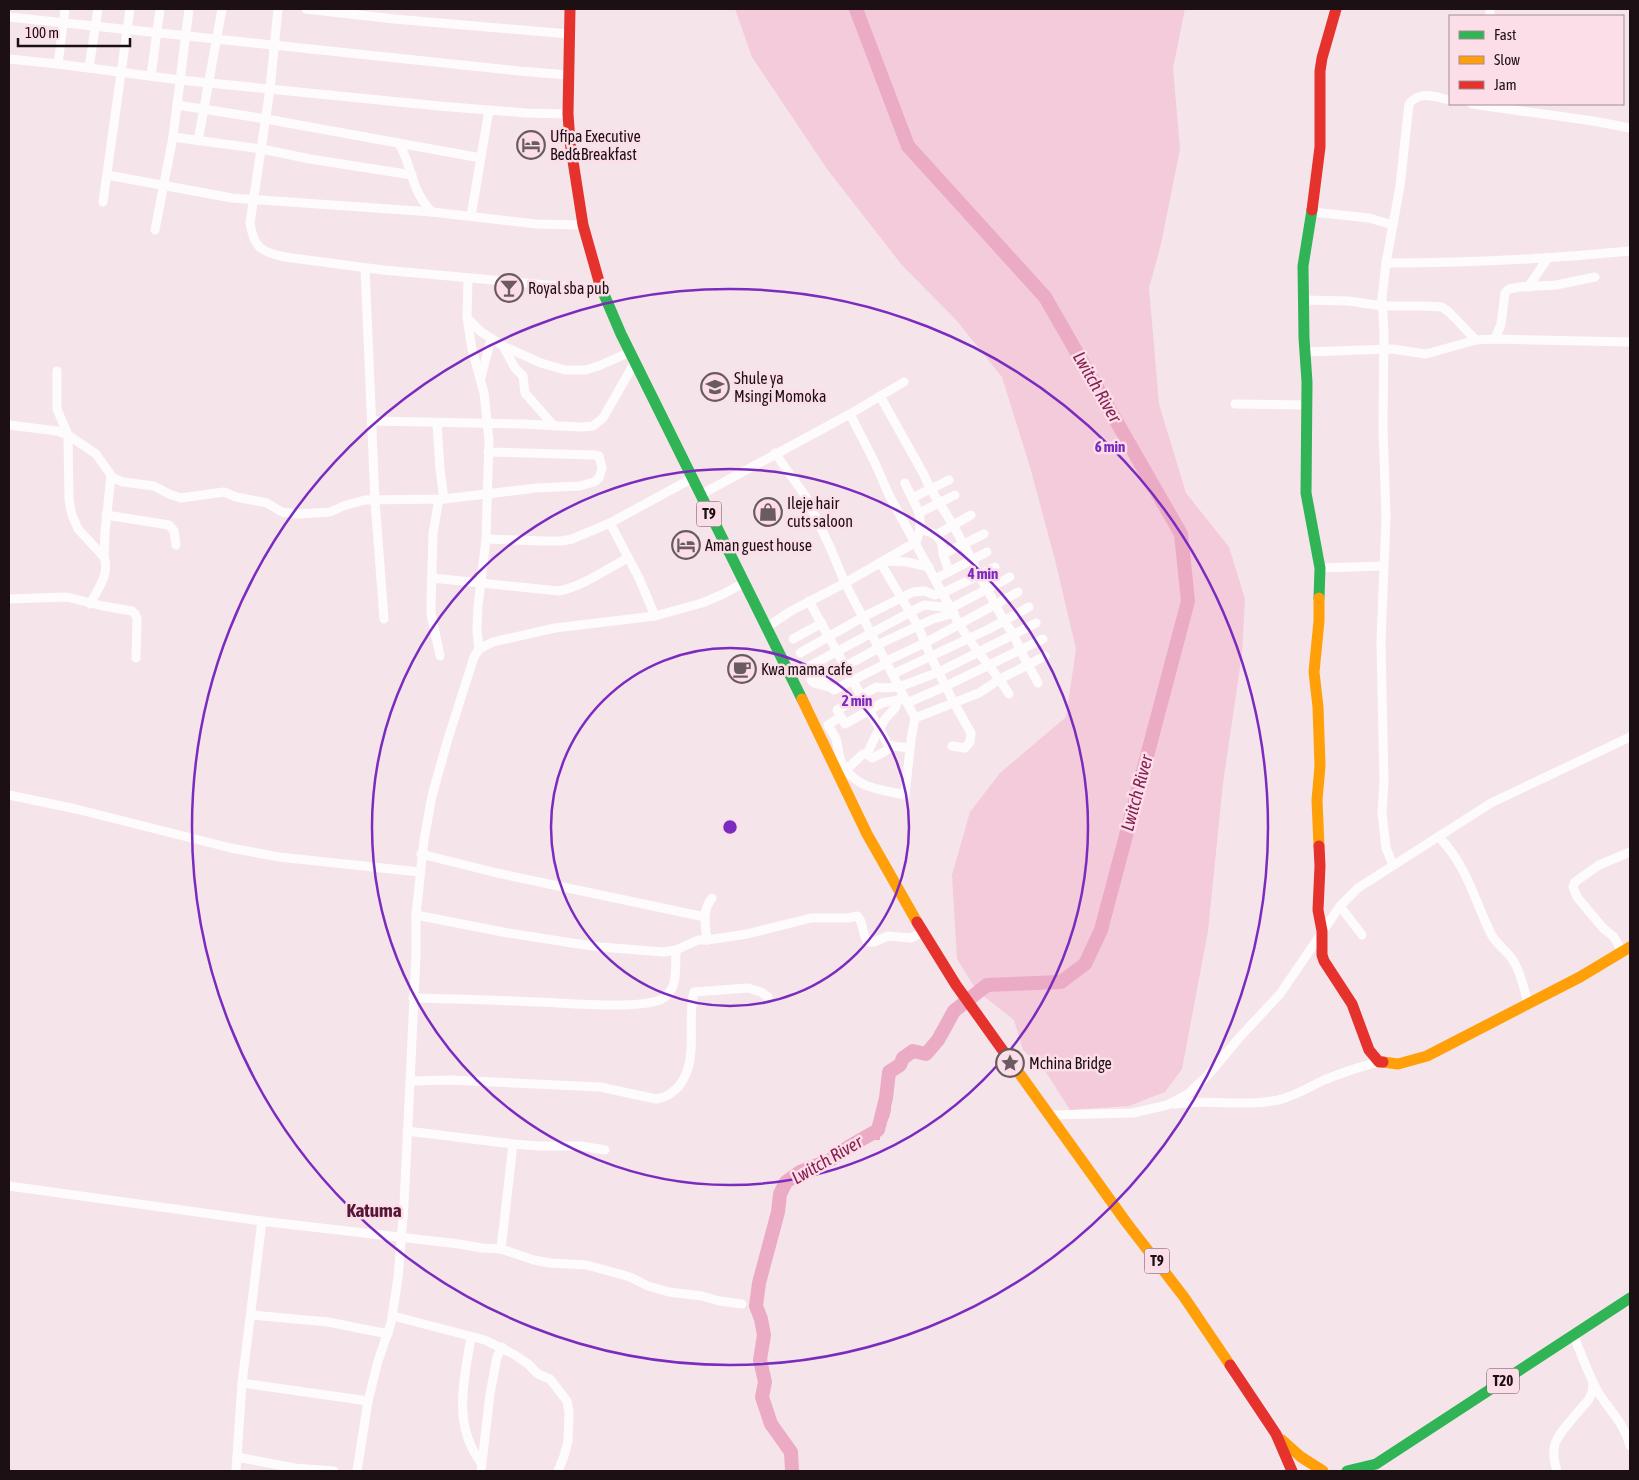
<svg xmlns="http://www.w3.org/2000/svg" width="1639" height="1480" viewBox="0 0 1639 1480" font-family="'Asap Condensed',sans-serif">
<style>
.green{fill:#f3cbda}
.water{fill:#ecabc5}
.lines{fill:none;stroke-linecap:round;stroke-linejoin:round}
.river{stroke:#ecabc5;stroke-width:14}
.street{stroke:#fefbfc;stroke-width:9}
.fast{stroke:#30b455;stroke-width:11}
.slow{stroke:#ff9f0a;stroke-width:11}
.jam{stroke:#e5322d;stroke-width:11}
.ring{fill:none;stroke:#7b2cbf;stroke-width:2.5}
.labels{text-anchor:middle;stroke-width:5;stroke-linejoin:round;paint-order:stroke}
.shield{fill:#fcdee9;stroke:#604e55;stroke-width:1}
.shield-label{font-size:15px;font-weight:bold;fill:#1d1015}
.poi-label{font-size:16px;fill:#1d1015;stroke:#fcdee9;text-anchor:start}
.water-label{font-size:18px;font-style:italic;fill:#842053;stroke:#fcdee9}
.quarter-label{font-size:19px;font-weight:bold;fill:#561635;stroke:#fcdee9}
.centre{fill:#7b2cbf;stroke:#fcdee9;stroke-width:2.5}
.ring-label{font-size:15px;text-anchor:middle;font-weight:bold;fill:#7b2cbf;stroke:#fcdee9;stroke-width:5;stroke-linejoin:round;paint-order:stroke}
</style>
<rect width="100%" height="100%" fill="#f5e5eb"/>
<!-- green -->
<path class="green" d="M735 9H1185L1173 68 1180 149 1161 244 1149 288 1159 404 1186 493 1229 547 1245 599 1242 654 1223 783 1208 931 1182 1069 1165 1092 1129 1106 1070 1110 1044 1069 1023 1050 1014 1020 977 991 957 959 952 875 970 812 1000 773 1066 717 1076 649 1055 560 1030 467 1002 377 957 321 901 264 827 169 752 57Z"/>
<!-- water -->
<path class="water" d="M884 1098 889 1099C895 1111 887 1123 880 1132V1140H869L860 1143 861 1136 876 1126C872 1115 880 1108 884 1098Z"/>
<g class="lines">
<!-- river -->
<path class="river" d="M792 1471 791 1452 771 1424 762 1397 765 1382 760 1360 764 1335 761 1319 756 1306 759 1283 778 1212 780 1194 786 1182 800 1172 830 1160 850 1146 878 1130 886 1098 889 1072 900 1065 903 1058 913 1051 926 1054 938 1040 954 1011 987 985 1061 982 1085 964 1101 930 1188 601 1181 534 1045 297 908 146 856 9"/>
<!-- street -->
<g class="street">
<path d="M278 9 270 89 250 223C254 248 261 252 285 257L383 270 602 290"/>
<path d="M306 9 394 19 569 34"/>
<path d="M1490 9V16"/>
<path d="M9 17 519 71 568 75"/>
<path d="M9 59 58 64 180 80 439 106 527 113 568 114"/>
<path d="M58 64 65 9"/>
<path d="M89 68 98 9"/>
<path d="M151 76 160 9"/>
<path d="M1472 104 1593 121 1630 128"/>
<path d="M177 105 266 119 481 158"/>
<path d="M173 137 262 149 310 159 412 175"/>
<path d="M198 141 222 9"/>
<path d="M399 143C413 169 411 191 432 212"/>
<path d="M107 175 232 198 432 212 536 224 583 225"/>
<path d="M103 202 130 9"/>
<path d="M1312 212 1369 218 1393 225"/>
<path d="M471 216 489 110"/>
<path d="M155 230 173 137 189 9"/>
<path d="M1386 263C1467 263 1549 259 1630 251"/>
<path d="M365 268 375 501 384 619"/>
<path d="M468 278 467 318 472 349 484 393 489 440 486 539 478 606 477 630 479 649"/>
<path d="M1528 287 1548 258"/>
<path d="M1304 300 1348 301 1383 306H1423L1442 307 1449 312 1476 340"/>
<path d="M467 318 480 331 503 346 541 363 565 370H586L601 365 630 352"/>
<path d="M1495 339 1501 324 1505 293 1509 289 1519 287 1556 285 1595 277"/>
<path d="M503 346 515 368 523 376 525 393 554 426"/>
<path d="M1305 352 1392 349 1426 354 1476 340 1495 339 1630 342"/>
<path d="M57 371V409L68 435 69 500 72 515 78 529 104 557C110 574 98 589 90 604"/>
<path d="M481 377 491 339"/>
<path d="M880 396 923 473 930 488 953 525 972 560 979 576 987 589 1004 621 1014 635 1020 650 1038 683"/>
<path d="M1235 404 1307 405"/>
<path d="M850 414 875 463 889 495 959 624C974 649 994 670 1009 694"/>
<path d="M372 421 523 424 581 427 593 426 603 418 635 362"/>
<path d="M437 423 440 469 444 499"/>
<path d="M9 425 57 431 68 435 96 454 113 478 123 482 154 486 169 494 181 498 224 492 236 497 267 503 282 512 297 514 330 512 346 505 365 500 444 499 536 488 580 486 594 482 599 478 602 468 599 456 594 455 488 452"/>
<path d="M775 453 806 497 830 547 845 583 915 718 911 739 905 795C878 789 851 788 840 758 838 752 838 745 836 739 834 734 830 729 828 725L840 717"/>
<path d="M700 495 850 414 904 382"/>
<path d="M912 498 949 480"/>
<path d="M439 499 433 533 431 606V614L440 656"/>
<path d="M919 513 955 495"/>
<path d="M106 515 169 525 174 531 176 545"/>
<path d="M610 523 639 578 655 616"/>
<path d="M920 530C937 532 943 539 943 554"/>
<path d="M936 535 971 515"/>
<path d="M486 539 543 541H562L572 539 610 523 691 479"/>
<path d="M104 557 105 532 111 475"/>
<path d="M885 561 907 562 929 567"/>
<path d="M880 562 918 626 931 657 954 703 971 733 970 742 965 748 952 746"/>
<path d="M1320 568 1383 566"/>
<path d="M949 572 943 554 984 534"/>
<path d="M432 578 559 591C584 586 606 569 628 558"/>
<path d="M935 579 987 552"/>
<path d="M9 599 67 597 103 606 132 611 135 614 137 618 136 658"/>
<path d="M809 601 890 748"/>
<path d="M767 627 791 611 845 583 916 542C927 515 915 507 905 483"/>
<path d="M793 639 822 623"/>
<path d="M877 645 933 619 954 613"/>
<path d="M800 653 863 617 913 592 924 591 935 595 943 593 995 567"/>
<path d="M886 661 925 643 1018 592"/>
<path d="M806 668 924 605 951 608 1010 577"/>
<path d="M893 674 989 629 1029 607"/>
<path d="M811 680C817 687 827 683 834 690L887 663"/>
<path d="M814 683 879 648"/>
<path d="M898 700 882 703 845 724 837 710 876 687 885 688 899 687 939 672 1036 623"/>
<path d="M907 703 946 686 1043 639"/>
<path d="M915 718 979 693 1000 679 1045 656"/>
<path d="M867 754 876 735 885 719 895 708 898 700 902 698"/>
<path d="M841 771 846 770 863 754H867L872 758 884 752 892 746 910 748"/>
<path d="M9 795 76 809 231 848 279 857 420 872"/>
<path d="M1439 837C1467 866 1474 899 1491 934 1496 944 1507 951 1513 960 1521 973 1524 989 1528 1003"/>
<path d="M421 854 497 873 705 917"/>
<path d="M1393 865 1386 848 1382 812 1384 783 1381 642 1386 517 1383 428 1384 333 1382 298 1386 263 1400 186 1409 104C1420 90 1435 97 1450 100"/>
<path d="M1340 906 1362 935"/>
<path d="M416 915 508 933 572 943 600 947 664 952 676 950 698 940H707L747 934 811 918H848L857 916C865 923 861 935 868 942H874L888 936 911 938 922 932"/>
<path d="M707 940C705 925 702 910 712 898"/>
<path d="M1622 951 1614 937 1603 928 1577 897 1573 887 1575 882 1599 865 1630 852"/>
<path d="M413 998C456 999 498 1000 540 1002 567 1003 640 1010 662 999 679 990 675 966 676 950"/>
<path d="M410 1081 451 1080 600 1087 656 1099C666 1098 672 1093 679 1086 700 1059 686 1022 694 992L748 988 761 992 768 997"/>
<path d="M1174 1104C1209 1099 1244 1107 1278 1100 1295 1096 1309 1087 1324 1080 1342 1073 1360 1066 1379 1062"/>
<path d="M1050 1115 1133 1113 1167 1105 1188 1094 1208 1075 1239 1038 1280 994 1340 906 1358 888 1491 803 1630 737"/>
<path d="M407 1131 513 1144 539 1146H581L605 1150"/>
<path d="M9 1186 269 1222 459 1244 482 1248 501 1249 534 1260 550 1263 587 1265 630 1277 648 1286 669 1292 702 1296 719 1301 742 1304"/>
<path d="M501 1249 513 1144"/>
<path d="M251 1315 328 1322 388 1334"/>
<path d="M393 1316 485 1340 515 1355 528 1364 538 1374 550 1379 567 1401 569 1412 568 1441 564 1456 558 1471"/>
<path d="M1573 1334C1581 1353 1588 1374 1598 1392 1609 1410 1625 1424 1630 1446"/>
<path d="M471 1337C464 1381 452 1426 482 1464"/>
<path d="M242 1383 368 1401"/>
<path d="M237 1457 295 1468 334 1471"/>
<path d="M236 1471 242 1383 262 1221"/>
<path d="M357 1471 368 1401 378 1361 391 1323 398 1278 404 1205 416 957V915L424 840 432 796 447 742 474 657 479 649 493 642 555 628 655 616 702 603 721 595 744 583"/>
<path d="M481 1471 490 1394 497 1357 502 1347"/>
<path d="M1557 1471C1554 1462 1552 1453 1555 1444 1559 1431 1580 1411 1589 1399L1592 1393 1593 1383"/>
</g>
<!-- fast -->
<g class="fast">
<path d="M1312 210 1303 266 1304 338 1307 382 1306 493 1320 568 1319 598"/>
<path d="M600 285 621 334 802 699"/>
<path d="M1347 1471 1376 1464 1630 1298"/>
</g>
<!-- slow -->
<g class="slow">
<path d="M802 699 867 834 917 922"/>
<path d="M1319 846 1317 800 1320 766 1318 707 1314 672 1319 621V598"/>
<path d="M1383 1062 1398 1064 1427 1056 1580 977 1630 947"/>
<path d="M1014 1066 1126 1222 1184 1297 1230 1365"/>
<path d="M1282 1440 1301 1457 1323 1471"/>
</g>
<!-- jam -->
<g class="jam">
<path d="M570 9 568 114 570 142 583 225 600 285"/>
<path d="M1312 210 1320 147V71L1322 58 1336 9"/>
<path d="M1319 846 1320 866 1318 910 1322 931V955L1324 961 1352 1004 1369 1050 1379 1062H1383"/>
<path d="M917 922 956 985 1014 1066"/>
<path d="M1230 1365 1276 1434 1292 1471"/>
</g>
</g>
<!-- distance rings -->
<g class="ring">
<circle cx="730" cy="827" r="179"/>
<circle cx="730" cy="827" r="358"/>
<circle cx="730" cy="827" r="538"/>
</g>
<!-- icons -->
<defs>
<symbol id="hotel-ring" viewBox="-11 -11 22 22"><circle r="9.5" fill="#fcdee9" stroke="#695b60" stroke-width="1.5"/><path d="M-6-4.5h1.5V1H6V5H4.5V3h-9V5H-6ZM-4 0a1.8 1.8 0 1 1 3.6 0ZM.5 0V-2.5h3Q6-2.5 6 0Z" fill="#695b60"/></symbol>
<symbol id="bar-ring" viewBox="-11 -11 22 22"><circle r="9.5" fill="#fcdee9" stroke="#695b60" stroke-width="1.5"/><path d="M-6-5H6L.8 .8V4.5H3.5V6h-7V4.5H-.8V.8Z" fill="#695b60"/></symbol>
<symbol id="school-ring" viewBox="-11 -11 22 22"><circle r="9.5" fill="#fcdee9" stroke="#695b60" stroke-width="1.5"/><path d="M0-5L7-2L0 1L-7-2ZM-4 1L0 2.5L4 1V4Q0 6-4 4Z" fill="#695b60"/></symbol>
<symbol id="shop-ring" viewBox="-11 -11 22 22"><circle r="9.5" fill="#fcdee9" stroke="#695b60" stroke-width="1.5"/><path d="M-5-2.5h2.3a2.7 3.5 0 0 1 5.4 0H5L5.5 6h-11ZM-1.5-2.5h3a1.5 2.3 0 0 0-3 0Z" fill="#695b60"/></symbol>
<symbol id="cafe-ring" viewBox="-11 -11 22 22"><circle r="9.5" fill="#fcdee9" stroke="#695b60" stroke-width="1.5"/><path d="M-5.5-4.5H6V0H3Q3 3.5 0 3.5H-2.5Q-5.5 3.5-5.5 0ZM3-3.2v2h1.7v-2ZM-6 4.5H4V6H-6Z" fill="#695b60"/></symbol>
<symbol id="sight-ring" viewBox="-11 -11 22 22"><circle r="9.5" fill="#fcdee9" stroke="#695b60" stroke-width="1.5"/><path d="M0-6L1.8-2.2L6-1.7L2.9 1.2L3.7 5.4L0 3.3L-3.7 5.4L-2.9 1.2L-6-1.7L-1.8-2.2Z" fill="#695b60"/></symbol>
</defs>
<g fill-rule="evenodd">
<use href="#hotel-ring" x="515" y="129" width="32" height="32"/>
<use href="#bar-ring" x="493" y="272" width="32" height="32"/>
<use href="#school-ring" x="699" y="371" width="32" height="32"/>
<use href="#shop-ring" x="752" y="496" width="32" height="32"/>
<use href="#hotel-ring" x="670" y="529" width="32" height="32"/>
<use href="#cafe-ring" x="726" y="653" width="32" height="32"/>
<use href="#sight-ring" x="994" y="1047" width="32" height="32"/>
</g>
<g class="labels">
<!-- shield labels -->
<g class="shield">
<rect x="696.5" y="501.5" width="25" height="25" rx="4"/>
<rect x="1144.5" y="1248.5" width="25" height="25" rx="4"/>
<rect x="1487" y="1368.5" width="32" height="25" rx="4"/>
</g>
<g class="shield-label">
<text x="709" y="519">T9</text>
<text x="1157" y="1266">T9</text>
<text x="1503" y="1386">T20</text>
</g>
<!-- poi labels -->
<g class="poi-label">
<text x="550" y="142">Ufipa Executive<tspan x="550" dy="18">Bed&amp;Breakfast</tspan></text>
<text x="528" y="294">Royal sba pub</text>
<text x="734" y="384">Shule ya<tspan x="734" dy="18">Msingi Momoka</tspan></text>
<text x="787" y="509">Ileje hair<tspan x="787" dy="18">cuts saloon</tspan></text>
<text x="705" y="551">Aman guest house</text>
<text x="761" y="675">Kwa mama cafe</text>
<text x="1029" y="1069">Mchina Bridge</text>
</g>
<!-- water labels -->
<g class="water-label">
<text transform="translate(1097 387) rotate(60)" y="6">Lwitch River</text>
<text transform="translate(1137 793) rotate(-75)" y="6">Lwitch River</text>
<text transform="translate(827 1160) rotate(-30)" y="6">Lwitch River</text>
</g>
<!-- quarter labels -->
<g class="quarter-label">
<text x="374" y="1217">Katuma</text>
</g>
</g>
<circle cx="730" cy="827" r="8" class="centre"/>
<g class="ring-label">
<text x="1110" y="452">6 min</text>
<text x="983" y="579">4 min</text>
<text x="857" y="706">2 min</text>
</g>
<!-- border -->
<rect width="1639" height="1480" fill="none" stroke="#1d1015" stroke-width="20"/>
<!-- legend -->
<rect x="1449" y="15" width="175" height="90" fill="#fcdee9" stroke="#a38c94"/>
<rect x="1459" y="31" width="25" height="8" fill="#30b455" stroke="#a38c94"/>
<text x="1494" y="40" font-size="15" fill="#1d1015">Fast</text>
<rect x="1459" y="56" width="25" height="8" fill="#ff9f0a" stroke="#a38c94"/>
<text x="1494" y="65" font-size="15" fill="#1d1015">Slow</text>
<rect x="1459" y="81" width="25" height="8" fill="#e5322d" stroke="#a38c94"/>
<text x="1494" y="90" font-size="15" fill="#1d1015">Jam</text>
<!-- scale -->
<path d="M18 38v8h112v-8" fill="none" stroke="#1d1015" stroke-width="2.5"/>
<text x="25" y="38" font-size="15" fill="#1d1015" stroke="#fcdee9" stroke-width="4" paint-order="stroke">100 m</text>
</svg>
